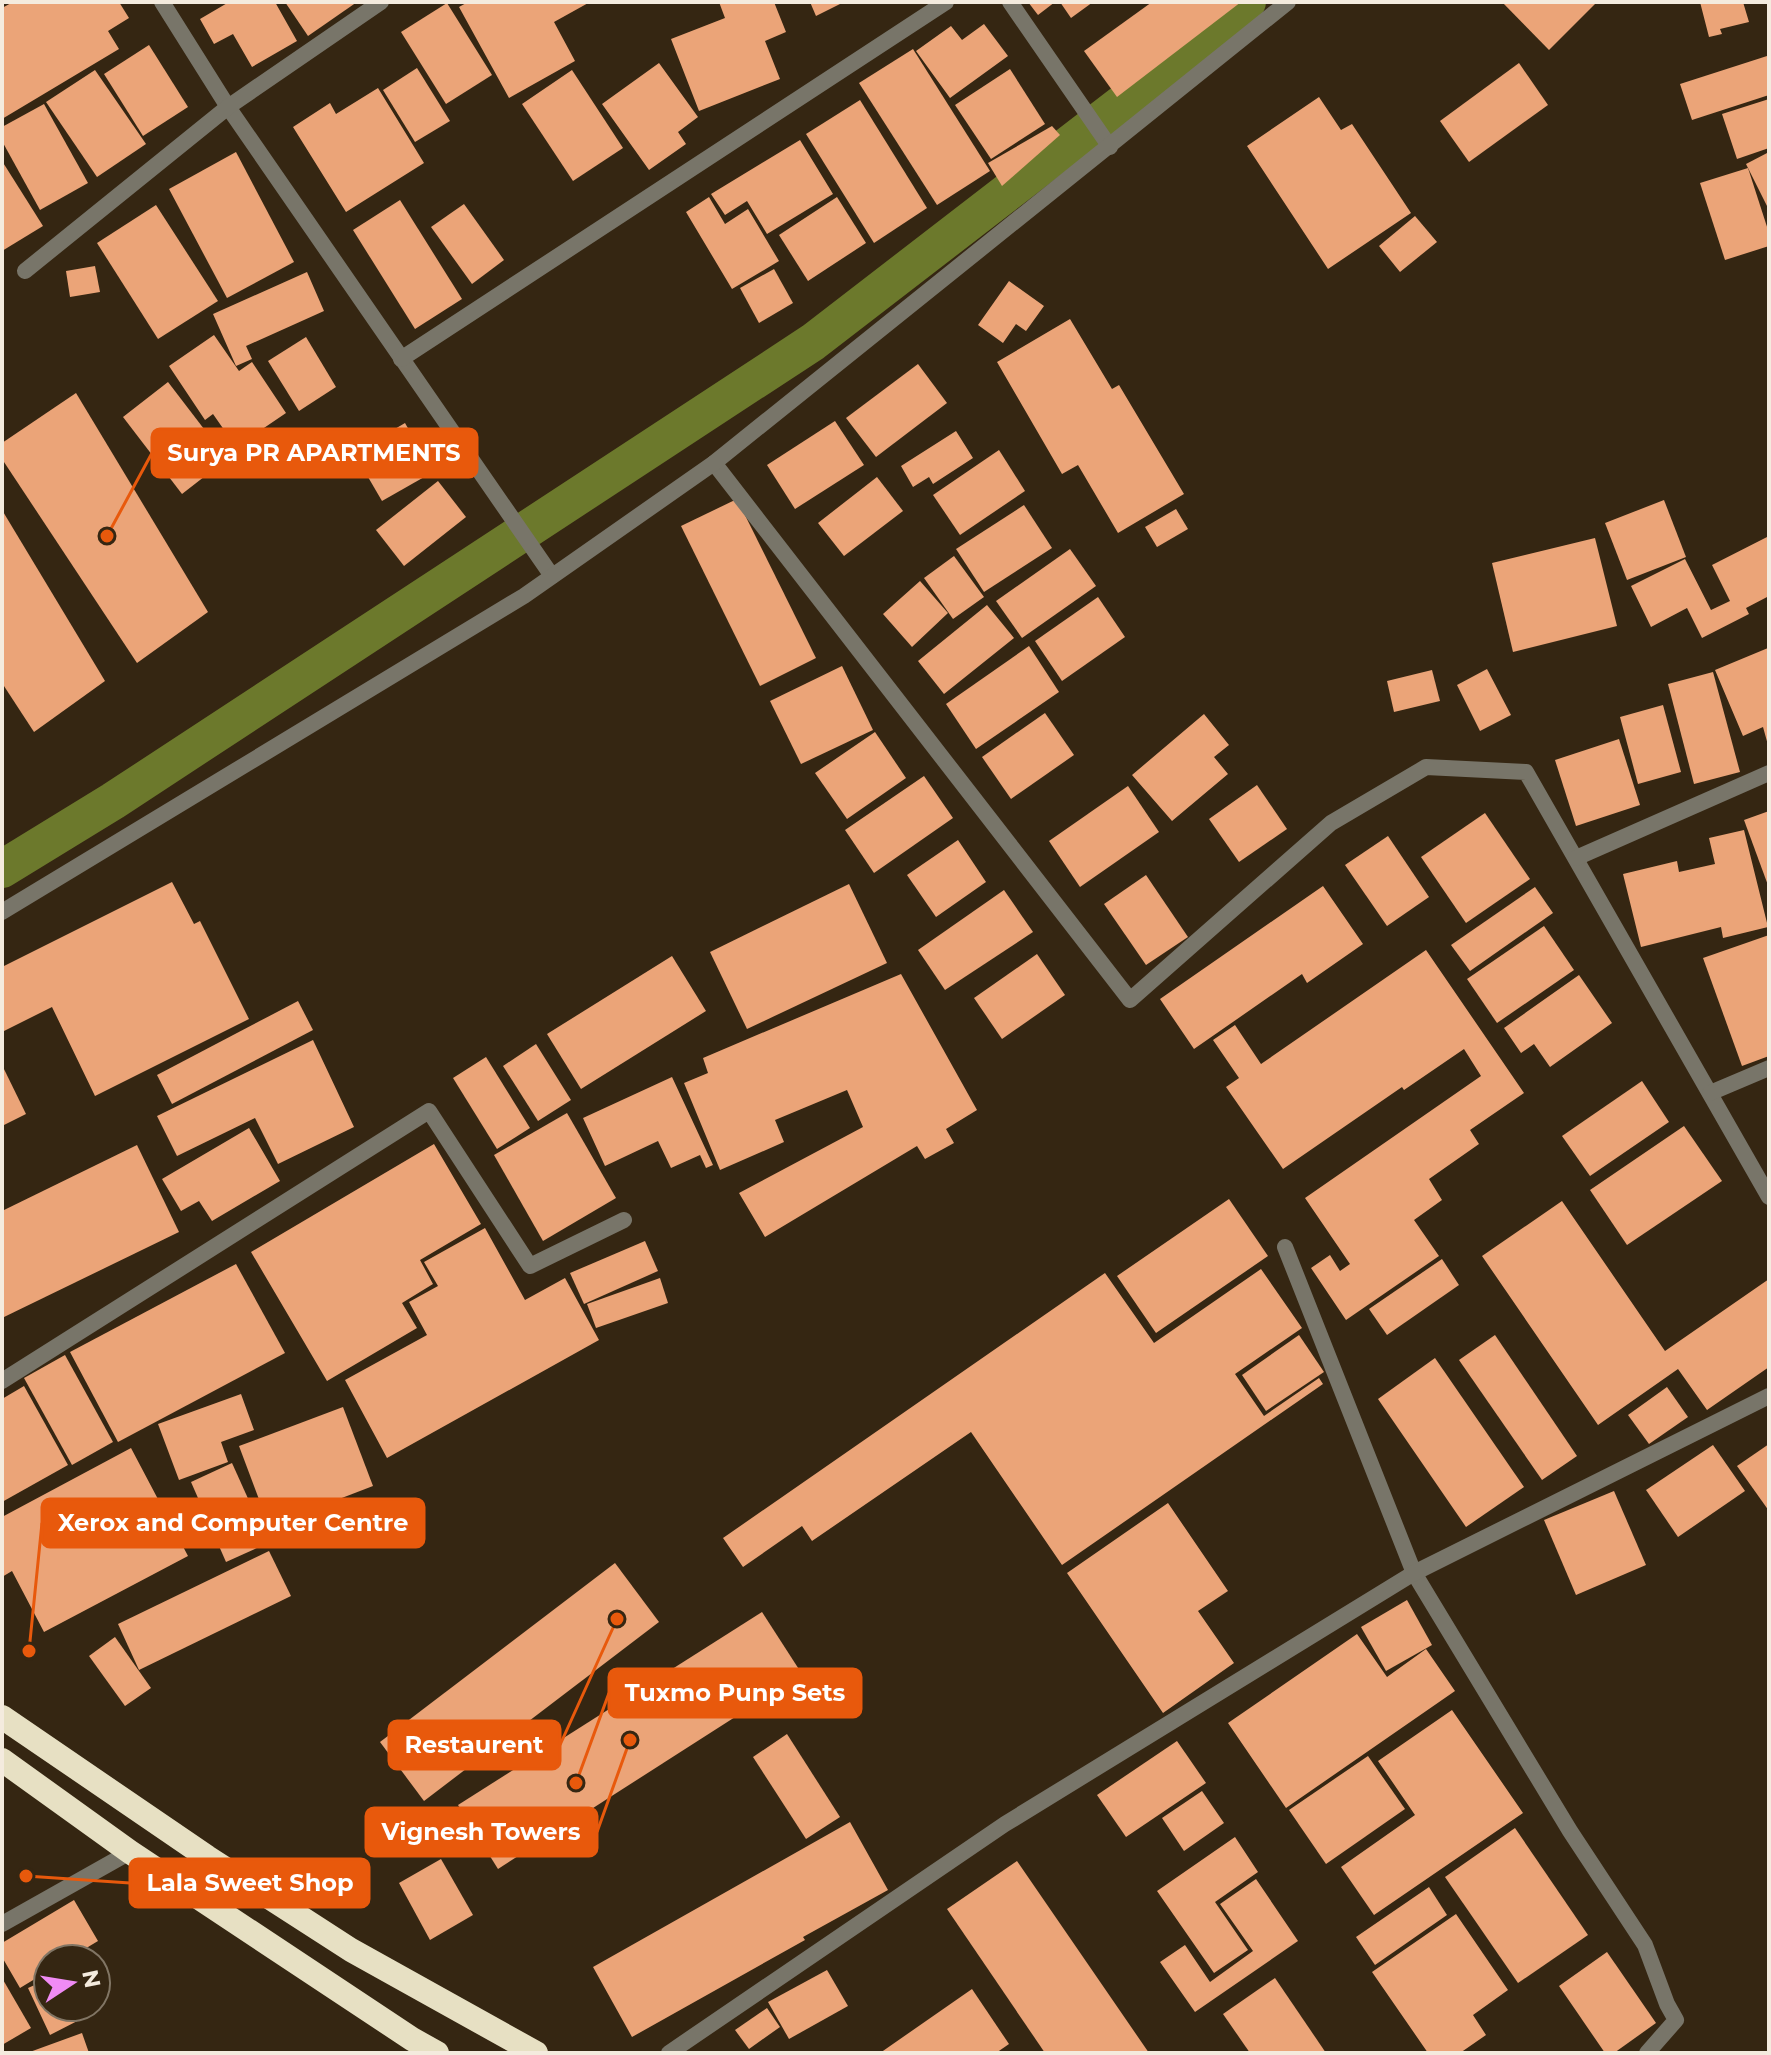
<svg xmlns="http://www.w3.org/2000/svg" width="1771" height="2055" viewBox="0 0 1771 2055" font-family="Montserrat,sans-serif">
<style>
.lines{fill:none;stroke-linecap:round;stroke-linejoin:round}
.canal{stroke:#6c792c;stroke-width:38}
.building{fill:#eba478}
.street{stroke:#787569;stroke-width:16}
.highway{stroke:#e7e0c3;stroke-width:24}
.leader{fill:none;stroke:#e8590c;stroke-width:3}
.callout-dot{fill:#e8590c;stroke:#352612;stroke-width:3}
.callout{fill:#e8590c;stroke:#e8590c;stroke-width:3}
.callout-label{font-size:24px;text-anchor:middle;font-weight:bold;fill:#fff}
</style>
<rect width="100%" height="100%" fill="#352612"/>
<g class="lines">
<!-- canal -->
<path class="canal" d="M2 869 113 801 813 342 1201 43 1247 2"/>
</g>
<!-- building -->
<g class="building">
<path d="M13 2H119L129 18 108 31 119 49 2 119V8Z"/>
<path d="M229 2H275L297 41 252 67 233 34 214 44 200 19Z"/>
<path d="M285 2H357L308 36Z"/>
<path d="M468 2H590L554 22 575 61 509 98 459 7Z"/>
<path d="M719 2H774L786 32 765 41 780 79 699 111 671 39 725 18Z"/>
<path d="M810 2H844L816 16Z"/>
<path d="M1028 2H1055L1038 15Z"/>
<path d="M1060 2H1093L1071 18Z"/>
<path d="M1152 2H1241L1117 97 1084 51Z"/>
<path d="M1502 2H1597L1549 50Z"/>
<path d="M1700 2H1743L1749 22 1720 29 1722 34 1709 37Z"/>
<path d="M447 3 492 75 446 104 401 32Z"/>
<path d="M984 24 1008 56 950 98 916 51 951 26 962 40Z"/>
<path d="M149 45 188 107 143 136 104 74Z"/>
<path d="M913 49 990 171 937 205 859 83Z"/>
<path d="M1767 56 1769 95 1692 120 1680 84Z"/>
<path d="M659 63 698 117 678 132 686 144 649 170 602 104Z"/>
<path d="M1519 63 1548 105 1469 162 1440 121Z"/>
<path d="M417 68 450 121 415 142 383 90Z"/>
<path d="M1010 69 1045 124 991 159 955 105Z"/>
<path d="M95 70 146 144 97 177 46 102Z"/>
<path d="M572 70 623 148 573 181 522 104Z"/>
<path d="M378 88 424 163 346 212 293 127 330 103 336 114Z"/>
<path d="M1319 97 1341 130 1352 124 1411 213 1328 269 1247 146Z"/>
<path d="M1769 99V148L1737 159 1722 114Z"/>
<path d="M860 100 927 208 874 243 806 134Z"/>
<path d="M44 104 88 183 40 210 2 141V127Z"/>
<path d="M1052 126 1060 135 1002 186 988 163Z"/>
<path d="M800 140 833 194 767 234 747 201 725 215 711 194Z"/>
<path d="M236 152 294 262 227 298 169 189Z"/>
<path d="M1769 152V210L1746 164Z"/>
<path d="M2 161 43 226 2 251Z"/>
<path d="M1748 168 1769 233V246L1725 260 1700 183Z"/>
<path d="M709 197 725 224 748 209 779 261 732 289 686 212Z"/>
<path d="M837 197 866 243 808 281 779 235Z"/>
<path d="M400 200 462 299 415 329 353 230Z"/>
<path d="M464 204 504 260 472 284 431 227Z"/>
<path d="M156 205 218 301 158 339 97 243Z"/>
<path d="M1415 216 1437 242 1400 272 1379 246Z"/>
<path d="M95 266 100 292 70 297 66 271Z"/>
<path d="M774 269 793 303 759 323 740 288Z"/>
<path d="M307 272 324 311 246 346 252 359 236 366 213 314Z"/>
<path d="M1009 281 1044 306 1026 331 1016 324 1003 343 978 325Z"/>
<path d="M1070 319 1112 389 1119 385 1184 494 1118 533 1078 465 1062 474 997 362Z"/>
<path d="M214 335 239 371 252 362 286 413 236 447 213 414 205 420 169 366Z"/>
<path d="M306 337 336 387 299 411 268 361Z"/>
<path d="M918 364 947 403 876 457 846 418Z"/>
<path d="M168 382 227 459 182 494 123 417Z"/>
<path d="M76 393 208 612 137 663 2 459V443Z"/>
<path d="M835 421 864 465 795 509 767 465Z"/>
<path d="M405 423 433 472 382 501 354 453Z"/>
<path d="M956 431 973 458 933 484 929 477 913 487 901 466Z"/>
<path d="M999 450 1025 491 960 535 933 495Z"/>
<path d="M877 477 903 511 844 556 818 523Z"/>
<path d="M438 481 466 517 404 566 376 530Z"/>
<path d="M737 499 816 658 760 686 681 526Z"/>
<path d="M1664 500 1686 557 1627 580 1605 523Z"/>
<path d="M1024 505 1052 548 984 592 956 549Z"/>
<path d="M1176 509 1188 529 1157 547 1145 527Z"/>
<path d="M2 510 105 681 34 732 2 683Z"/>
<path d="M1769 536V596L1746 608 1749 614 1702 638 1687 608 1651 627 1631 586 1685 559 1711 610 1730 601 1712 565Z"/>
<path d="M1595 538 1617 626 1513 652 1492 563Z"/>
<path d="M1070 549 1096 586 1022 638 996 601Z"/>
<path d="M954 556 984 597 953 619 924 578Z"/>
<path d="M920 581 948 613 912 647 883 614Z"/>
<path d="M1098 597 1125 637 1062 681 1035 641Z"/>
<path d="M987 605 1014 638 944 694 918 661Z"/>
<path d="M1029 646 1059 692 976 749 946 704Z"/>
<path d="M1768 648 1769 651 1768 745 1763 727 1743 736 1715 670Z"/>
<path d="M842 666 873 730 801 764 770 701Z"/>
<path d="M1487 669 1511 715 1480 731 1457 685Z"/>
<path d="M1432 670 1440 701 1394 712 1387 681Z"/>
<path d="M1713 672 1740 772 1694 784 1668 684Z"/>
<path d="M1663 705 1681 772 1638 784 1620 717Z"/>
<path d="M1045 713 1074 755 1011 799 982 757Z"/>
<path d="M1204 714 1229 745 1214 757 1228 774 1172 821 1132 775Z"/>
<path d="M875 732 906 778 847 819 815 773Z"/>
<path d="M1619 739 1640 805 1576 826 1555 760Z"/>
<path d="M924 776 953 818 874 873 845 830Z"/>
<path d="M1257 785 1287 829 1239 862 1209 819Z"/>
<path d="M1128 786 1159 832 1080 887 1049 841Z"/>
<path d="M1769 811V888L1744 820Z"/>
<path d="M1485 813 1530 879 1466 923 1421 857Z"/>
<path d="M1744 830 1768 927 1723 938 1721 927 1641 947 1623 874 1677 861 1679 872 1715 864 1709 838Z"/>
<path d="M1388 836 1429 897 1387 926 1345 865Z"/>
<path d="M958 840 986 882 936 917 907 875Z"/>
<path d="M1146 875 1188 937 1146 965 1104 904Z"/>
<path d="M172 882 194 924 200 921 249 1019 95 1096 52 1007 2 1032V967Z"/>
<path d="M849 884 887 963 747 1029 710 952Z"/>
<path d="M1323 886 1363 944 1307 983 1302 974 1194 1049 1160 999Z"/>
<path d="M1535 887 1553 913 1470 971 1451 945Z"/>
<path d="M1004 890 1033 932 945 990 918 950Z"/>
<path d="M1544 926 1574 970 1497 1023 1467 979Z"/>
<path d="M1769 935V1056L1742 1066 1703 958Z"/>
<path d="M1426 950 1524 1093 1470 1130 1479 1144 1429 1179 1442 1200 1414 1220 1439 1256 1346 1320 1311 1268 1330 1255 1340 1271 1350 1264 1305 1198 1481 1076 1464 1049 1404 1090 1402 1087 1283 1169 1226 1087 1239 1078 1213 1040 1235 1025 1261 1064Z"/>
<path d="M1037 954 1065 995 1002 1039 974 998Z"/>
<path d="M672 956 706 1011 581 1089 547 1034Z"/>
<path d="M901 974 977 1110 946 1129 954 1143 925 1159 917 1146 765 1237 739 1193 863 1127 847 1090 775 1120 784 1142 720 1170 684 1083 708 1073 703 1058Z"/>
<path d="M1579 975 1612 1023 1550 1067 1534 1044 1521 1053 1504 1028Z"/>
<path d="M298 1001 313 1030 172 1104 157 1075Z"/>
<path d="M313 1040 354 1127 278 1164 255 1118 177 1156 157 1116Z"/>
<path d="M536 1044 571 1100 538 1121 503 1066Z"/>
<path d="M486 1057 530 1128 497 1149 453 1078Z"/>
<path d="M2 1065 26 1114 2 1126Z"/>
<path d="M672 1077 713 1165 706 1168 700 1155 671 1168 658 1141 605 1166 583 1118Z"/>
<path d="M1642 1081 1669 1122 1590 1176 1562 1136Z"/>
<path d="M567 1113 616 1198 543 1241 494 1155Z"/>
<path d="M1684 1126 1722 1181 1627 1245 1590 1190Z"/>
<path d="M249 1128 280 1181 212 1221 199 1201 181 1211 162 1179Z"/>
<path d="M434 1144 481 1224 420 1260 433 1284 402 1303 417 1328 327 1381 251 1252Z"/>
<path d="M137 1145 179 1232 2 1318V1211Z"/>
<path d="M1229 1199 1268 1256 1156 1333 1117 1276Z"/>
<path d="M1562 1201 1665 1351 1769 1279V1367L1707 1410 1678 1369 1598 1425 1482 1256Z"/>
<path d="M485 1228 525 1300 565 1278 599 1340 387 1458 345 1380 427 1335 409 1302 438 1286 424 1262Z"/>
<path d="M645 1241 658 1271 584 1304 570 1273Z"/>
<path d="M1442 1259 1459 1285 1387 1335 1369 1309Z"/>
<path d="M236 1264 285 1353 118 1442 70 1352Z"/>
<path d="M1261 1269 1302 1328 1235 1374 1264 1416 1319 1378 1323 1384 1062 1565 971 1432 812 1541 802 1526 743 1567 723 1538 1105 1273 1154 1343Z"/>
<path d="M660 1278 668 1303 596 1328 587 1304Z"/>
<path d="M1299 1335 1324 1372 1266 1411 1242 1375Z"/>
<path d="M1495 1335 1577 1456 1542 1480 1459 1360Z"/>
<path d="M65 1355 113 1442 72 1465 24 1378Z"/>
<path d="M1435 1358 1524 1487 1466 1527 1378 1399Z"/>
<path d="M24 1386 68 1465 2 1502V1399Z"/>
<path d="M1667 1387 1688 1417 1649 1444 1628 1415Z"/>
<path d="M241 1394 254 1430 221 1442 228 1462 179 1480 158 1424Z"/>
<path d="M343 1407 373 1486 269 1526 239 1446Z"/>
<path d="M1769 1444V1511L1737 1466Z"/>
<path d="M1713 1445 1745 1491 1678 1537 1646 1490Z"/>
<path d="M131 1448 188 1556 44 1632 12 1571 2 1577V1517Z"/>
<path d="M232 1463 268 1543 226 1562 191 1482Z"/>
<path d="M1614 1491 1646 1565 1576 1595 1544 1520Z"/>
<path d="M1168 1503 1228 1591 1198 1611 1234 1663 1163 1713 1067 1573Z"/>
<path d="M269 1551 291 1596 139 1670 118 1624Z"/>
<path d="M615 1563 659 1622 424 1801 380 1742Z"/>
<path d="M1407 1600 1432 1645 1386 1671 1361 1627Z"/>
<path d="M762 1612 802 1674 498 1869 458 1805Z"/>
<path d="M1357 1634 1387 1677 1426 1649 1455 1691 1286 1808 1228 1723Z"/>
<path d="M115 1637 151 1688 125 1706 89 1656Z"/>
<path d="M1452 1710 1523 1813 1374 1915 1341 1867 1415 1815 1378 1761Z"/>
<path d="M787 1734 840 1817 806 1839 753 1757Z"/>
<path d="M1177 1741 1206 1783 1126 1837 1097 1795Z"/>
<path d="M1368 1756 1405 1809 1326 1864 1289 1810Z"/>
<path d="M1202 1791 1224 1823 1184 1851 1162 1818Z"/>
<path d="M850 1822 888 1890 803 1937 805 1940 632 2037 593 1967Z"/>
<path d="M1515 1828 1588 1935 1518 1983 1445 1877Z"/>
<path d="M1235 1837 1258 1872 1215 1902 1248 1950 1214 1973 1157 1891Z"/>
<path d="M441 1859 473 1915 430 1940 399 1883Z"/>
<path d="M1017 1861 1149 2053H1045L947 1909Z"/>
<path d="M1256 1879 1298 1941 1195 2012 1160 1962 1185 1945 1210 1982 1253 1951 1220 1904Z"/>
<path d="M1429 1887 1447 1915 1375 1965 1356 1937Z"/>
<path d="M74 1900 98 1941 68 1959H48V1971L20 1988 2 1957V1943Z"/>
<path d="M1456 1914 1508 1990 1473 2015 1486 2035 1460 2053H1428L1372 1972Z"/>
<path d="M1607 1952 1656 2023 1614 2053H1605L1559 1986Z"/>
<path d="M827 1970 848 2006 789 2039 768 2002Z"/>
<path d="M2 1978 31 2028 2 2045Z"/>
<path d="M1275 1978 1326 2053H1250L1223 2014Z"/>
<path d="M48 1979V2007H85L89 2015 50 2035 28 1988Z"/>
<path d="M972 1989 1009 2044 996 2053H880Z"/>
<path d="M767 2008 780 2027 749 2049 735 2030Z"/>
<path d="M82 2033 89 2053H27Z"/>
</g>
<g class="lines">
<!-- street -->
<g class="street">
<path d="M162 2 228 107 552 576"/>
<path d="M1010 2 1110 147"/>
<path d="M25 271 228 107 381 2"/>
<path d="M401 359 946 2"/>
<path d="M714 463 1130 1000 1331 823 1426 767 1526 772 1769 1197"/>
<path d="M1576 858 1769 773"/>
<path d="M2 912 524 596 714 463 1288 2"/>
<path d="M1710 1093 1769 1068"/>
<path d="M1285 1247 1414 1573 1570 1831 1645 1945 1667 2004 1676 2020 1647 2053"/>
<path d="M2 1381 429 1111 530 1266 624 1220"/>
<path d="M2 1924 130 1852"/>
<path d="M669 2053 1005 1824 1414 1573 1769 1396"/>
</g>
<!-- highway -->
<g class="highway">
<path d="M2 1717 207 1857 351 1950 536 2053"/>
<path d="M2 1760 130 1852 412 2039 437 2053"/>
</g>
</g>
<!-- callouts -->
<path class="leader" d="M107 536L152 453M29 1651L42 1523M576 1783L609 1693M617 1619L560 1745M630 1740L597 1832M26 1876L130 1883"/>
<g class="callout-dot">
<circle cx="107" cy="536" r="8"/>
<circle cx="29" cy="1651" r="8"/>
<circle cx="576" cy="1783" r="8"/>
<circle cx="617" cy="1619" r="8"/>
<circle cx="630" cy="1740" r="8"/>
<circle cx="26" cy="1876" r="8"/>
</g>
<g class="callout">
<rect x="152" y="429" width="325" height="48" rx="8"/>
<rect x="42" y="1499" width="382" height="48" rx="8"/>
<rect x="609" y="1669" width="252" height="48" rx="8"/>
<rect x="389" y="1721" width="171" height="48" rx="8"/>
<rect x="366" y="1808" width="231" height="48" rx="8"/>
<rect x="130" y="1859" width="239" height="48" rx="8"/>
</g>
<g class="callout-label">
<text x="314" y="461">Surya PR APARTMENTS</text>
<text x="233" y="1531">Xerox and Computer Centre</text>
<text x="735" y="1701">Tuxmo Punp Sets</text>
<text x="474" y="1753">Restaurent</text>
<text x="481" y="1840">Vignesh Towers</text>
<text x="250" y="1891">Lala Sweet Shop</text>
</g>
<!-- border -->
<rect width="1771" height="2055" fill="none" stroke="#f4ebde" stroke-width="8"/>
<!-- north arrow -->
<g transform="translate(72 1983) rotate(78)"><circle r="38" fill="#352612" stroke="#817564" stroke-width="2"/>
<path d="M0-6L14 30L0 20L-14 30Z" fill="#f08bf5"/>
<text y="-12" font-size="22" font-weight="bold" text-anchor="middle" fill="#f4ebde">N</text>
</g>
</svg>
